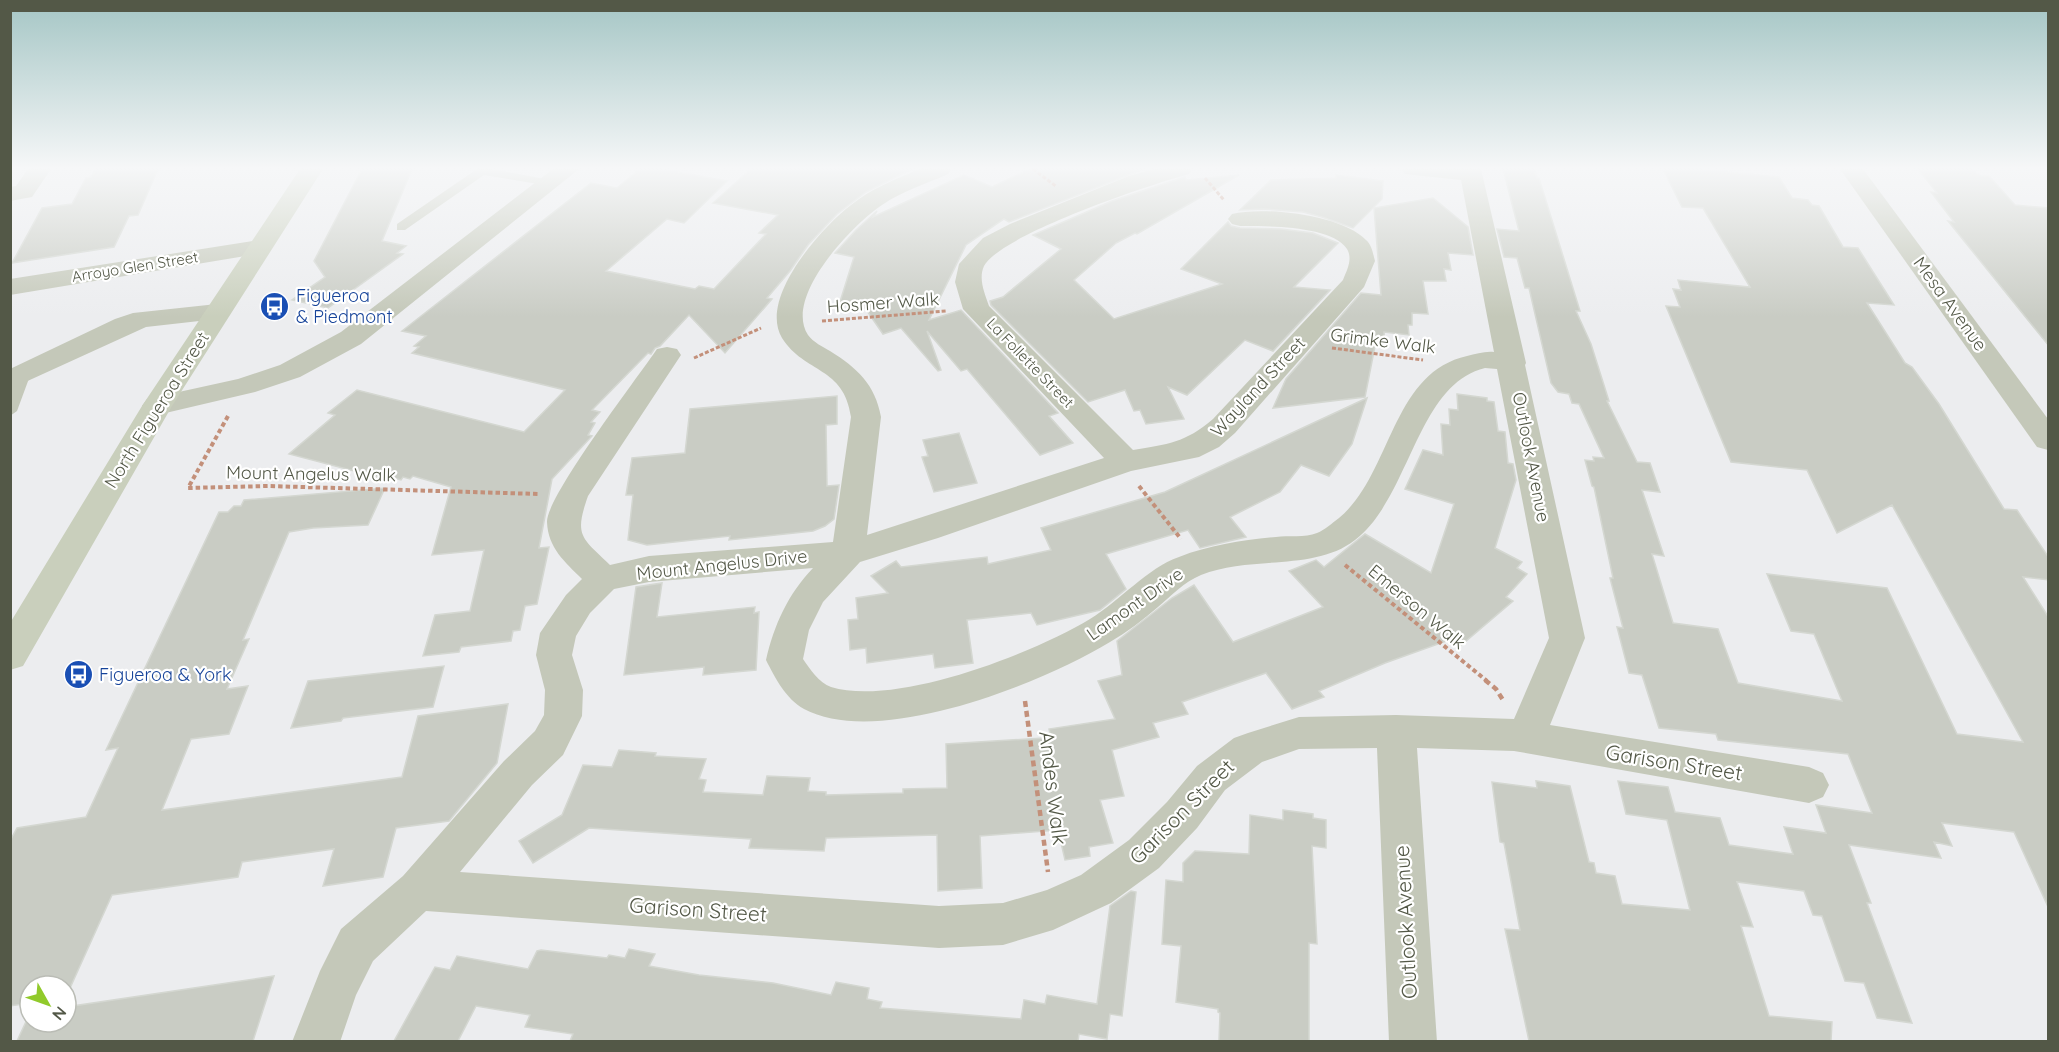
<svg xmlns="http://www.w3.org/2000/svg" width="2059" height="1052" viewBox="0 0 2059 1052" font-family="Quicksand,sans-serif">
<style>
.building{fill:#c9ccc4;stroke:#d4d7d1;stroke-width:1.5}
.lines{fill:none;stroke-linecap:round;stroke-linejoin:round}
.path-far2{stroke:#c3907a;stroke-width:3;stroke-dasharray:4 2;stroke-linecap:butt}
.path-far1{stroke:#c3907a;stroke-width:4;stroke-dasharray:4.5 3;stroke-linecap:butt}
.path{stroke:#c3907a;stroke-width:4.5;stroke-dasharray:6 4;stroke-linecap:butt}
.service{fill:#c4c8b9;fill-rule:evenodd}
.minor{fill:#c4c8b9;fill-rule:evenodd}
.tertiary{fill:#c4c8b9;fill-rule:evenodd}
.secondary{fill:#c9cfbc;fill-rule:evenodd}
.labels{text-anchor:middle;stroke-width:4.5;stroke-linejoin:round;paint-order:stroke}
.far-street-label{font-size:15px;fill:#535847;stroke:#fff}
.transit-label{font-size:18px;fill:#164399;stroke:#fff;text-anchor:start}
.street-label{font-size:18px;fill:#535847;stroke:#fff}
.near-street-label{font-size:21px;fill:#535847;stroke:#fff}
</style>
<rect width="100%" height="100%" fill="#ecedef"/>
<!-- building -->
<g class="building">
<path d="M96 169H158L138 215 129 216 114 247 12 263 42 208 72 204 86 178 91 177Z"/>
<path d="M362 169H412L382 241 406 246 397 253 403 254 328 308 292 300 325 277 314 261Z"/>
<path d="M640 169H661L727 181 684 223 667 219 606 271 695 289 699 286 714 289 766 234 759 233 778 215 713 203 751 169H912L866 192 837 214 808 245 790 271 767 298 772 299 725 353 689 315 660 346 655 348 651 354 648 353 592 410 600 412 591 422 595 423 588 435 592 436 552 479 539 548 549 547 537 604 525 606 520 630 513 631 511 641 461 647 459 652 423 656 435 615 470 611 484 550 432 555 451 487 413 476 410 479 403 477 401 480 390 477 389 480 289 454 335 415 328 413 357 390 524 432 565 390 412 353 419 347 414 346 426 336 402 331 591 183 617 188Z"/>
<path d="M1030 169H1144L1009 222 1004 219 966 245 929 320 961 310 1058 413 1049 416 1073 443 1040 455 967 369 961 371 927 331 941 370 938 371 901 328 883 334 863 305H839L854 257 835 253 856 230 877 211 873 217 964 175 992 187Z"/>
<path d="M1503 169H1534L1537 178H1539L1580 311H1576L1591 344 1609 401H1607L1637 462 1650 463 1660 492 1642 490 1664 556 1652 554 1673 623 1718 629 1738 683 1842 701 1814 634 1791 631 1767 574 1887 588 1957 734 2023 742 1892 505 1837 533 1807 470 1731 462 1666 306 1680 307 1673 289 1681 290 1678 280 1750 287 1703 208 1682 207 1663 169H1695L1779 177 1792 198 1808 200 1812 205 1819 206 1843 247 1858 248 1894 305 1867 303 1905 363 1912 367 1939 404 2004 509 2017 510 2049 558V580L2023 577 2049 618V909L2014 832 1942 823 1952 846 1934 842 1941 858 1849 845 1871 903H1867L1912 1023 1877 1018 1864 983 1845 981 1822 916 1813 915 1804 891 1737 882 1753 927 1741 926 1769 1016 1832 1022 1831 1041H1529L1505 929 1520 930 1504 843 1500 842 1492 782 1537 788 1536 781 1570 786 1589 862 1594 863 1596 873 1615 876 1622 904 1690 910 1667 820 1626 814 1618 781 1668 787 1675 812 1720 818 1729 845 1793 854 1784 827 1826 833 1816 805 1872 813 1848 754 1718 740 1716 734 1659 728 1642 675 1629 673 1617 627 1623 628 1610 578H1613L1594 487 1592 486 1585 460 1594 461 1593 457 1604 458 1579 404 1572 403 1569 394 1558 392 1551 383 1529 288H1525L1517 258 1504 257 1497 229 1519 231Z"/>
<path d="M1918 169H1971L1981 176H1989L2015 205 2049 208V346L1948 221 1954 222 1931 192 1937 193Z"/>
<path d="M1239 175 1137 234 1135 233 1116 243 1074 280 1114 319 1222 284 1181 269 1228 222 1231 226 1240 228 1281 229 1313 233 1338 243 1294 287 1330 290 1273 351 1245 340 1187 395 1168 387 1184 419 1146 424 1140 410 1134 411 1125 390 1088 402 991 305 990 301 1003 297 1061 249 1033 235 1112 201 1185 177 1186 180Z"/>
<path d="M1336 175 1383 181 1382 199 1353 228 1322 217 1303 212 1264 209 1240 210 1271 180 1336 178Z"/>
<path d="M1433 198 1468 227 1473 255 1448 253 1451 270 1444 269 1446 281H1423L1428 314 1412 313V325H1408L1409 335 1384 332 1385 347 1375 346 1365 397 1273 408 1286 379 1361 293 1381 295 1374 208Z"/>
<path d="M1457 394 1487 398V401L1494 402 1498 431 1505 432 1508 463 1513 464 1516 480 1495 548 1522 562 1517 568 1527 574 1506 597 1513 601 1459 647 1449 640 1385 663 1319 691 1324 697 1292 709 1266 673 1182 702 1188 714 1153 723 1159 737 1112 750 1124 796 1100 800 1113 843 1089 847 1090 856 1065 860 1058 830 980 836 982 888 938 891 937 835 826 838 824 851 749 848 751 839 589 828 533 863 519 841 562 815 583 765 612 767 619 750 656 753 655 756 706 759 699 779 706 780 703 792 763 795 767 776 810 778 808 791 826 792V795L903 793V789L947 788 946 744 1044 738 1043 734 1050 733 1049 729 1115 719 1098 681 1122 675 1117 641 1172 598 1194 585 1233 642 1323 607 1289 571 1316 560 1324 567 1365 534 1431 573 1454 504 1405 489 1423 450 1443 455 1441 424 1450 425 1449 409 1458 410Z"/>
<path d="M837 396V424L826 425 827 486 839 485 834 519 825 526 813 531 729 540 730 536 647 545 628 540 633 495H626L632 458 685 453 690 409Z"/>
<path d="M1367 398 1352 444 1329 476 1301 465 1280 492 1230 517 1246 537 1200 548 1188 530 1106 554 1126 589 1100 610 1037 625 1031 613 967 620 973 663 935 668 933 654 867 663 866 648 850 650 848 620 858 619 856 598 888 593 871 576 896 561 901 567 987 557 988 564 1051 550 1041 528 1165 492Z"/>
<path d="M959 433 977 483 934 492 922 457 928 456 923 440Z"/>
<path d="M385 488 368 525 313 528 289 532 243 640 249 639 227 689 248 686 229 734 191 739 162 810 402 777 418 716 508 704 497 763 449 821 396 828 383 877 323 886 334 849 242 862 238 877 112 895 66 997V986H30V1003L10 1006V841L17 828 86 817 118 748 106 750 219 512H228L234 506H241L244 500Z"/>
<path d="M662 583 657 617 755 607 754 613 759 612 756 670 703 675 704 667 624 675 636 587Z"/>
<path d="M444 666 433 707 343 718 341 721 291 728 308 681Z"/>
<path d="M1283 810 1313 814V818L1326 820V848L1312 846 1317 944 1309 943V1041H1219L1220 1013 1218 1012V1009L1176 1002 1181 946 1162 944 1166 880 1183 882V863L1195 851 1249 854 1250 815 1283 820Z"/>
<path d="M1131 891 1136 892 1122 1016 1110 1014 1107 1039 1079 1034 1078 1041H570L573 1034 525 1027 530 1015 476 1006 458 1041H394L435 967 450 970 457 956 528 969 537 951 541 950 607 958 609 955 625 958 629 949 655 954 649 966 699 975 773 983 831 995 836 982 869 988 867 999 882 1002 880 1008 1021 1019 1024 1000 1045 1004 1047 995 1097 1004 1110 906Z"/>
<path d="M274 976 253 1041H17L30 1013V1022H66V1007Z"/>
</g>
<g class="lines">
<!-- path-far2 -->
<g class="path-far2">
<path d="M1033 169 1057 187"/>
<path d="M1205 178 1224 200"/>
<path d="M822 321 946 311"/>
<path d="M1332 348 1423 360"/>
<path d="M694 358 761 328"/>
</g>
<!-- path-far1 -->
<g class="path-far1">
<path d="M228 416 188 488 268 486 539 494"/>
<path d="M1139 486 1181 539"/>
<path d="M1345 565 1487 681"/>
</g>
<!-- path -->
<g class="path">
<path d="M1485 680 1496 689 1503 700"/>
<path d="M1025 701 1048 872"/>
</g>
<!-- service -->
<g class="service">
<path d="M477 169H492L550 180 556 183 550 186 484 175 405 230H397V224Z"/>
<path d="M24 369 31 373 17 411 10 416C10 402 7 373 24 369Z"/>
</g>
<!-- minor -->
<g class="minor">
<path d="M28 169H51L32 197 10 201V187L16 186Z"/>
<path d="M920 169H951L948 174C926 184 902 191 882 205 853 224 783 297 808 335 813 342 823 347 830 351 857 368 875 384 881 417L867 535 1104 458 963 309 955 282 959 264 983 238 1010 224 1129 176 1154 169H1192L1189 174C1151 184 1000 235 984 266 978 279 985 294 989 306L1133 450C1168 444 1185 443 1213 419L1343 280C1347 270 1353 259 1347 249 1332 225 1265 226 1240 226L1232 224 1228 219 1232 214C1265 206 1342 215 1366 240 1372 245 1373 254 1375 261L1364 287 1235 433 1219 447 1199 457 1131 471 938 538 860 562 823 602 809 630 803 659C810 669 819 683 831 687 896 707 1034 653 1090 619 1120 601 1147 568 1179 557 1210 545 1243 540 1276 537 1288 535 1305 538 1317 533 1325 530 1332 523 1339 518 1392 474 1391 373 1467 356 1476 354 1485 351 1494 352L1461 180 1405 174 1402 169H1481L1526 363 1525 365 1585 638 1550 725 1809 767 1823 773 1829 785 1823 797 1809 803 1514 751 1417 748 1437 1042H1389L1377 748 1299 749 1262 762 1225 790 1197 828 1159 868 1111 903 1053 930 1003 945 939 948 426 911 373 961 356 995 340 1042H292L320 971 341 929 403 876 504 761 535 731 544 715 545 690 536 655 540 633 566 595 582 579C565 562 548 548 547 522 546 497 638 377 657 349L667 347 677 349 681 355 588 496C574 536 581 537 610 565L649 556 833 542 851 417C844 366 805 374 782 338 758 298 822 227 851 205 872 188 896 179 920 169ZM1485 368 1497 369 1549 638 1514 719 1396 715 1299 717 1248 733 1234 738 1197 766 1167 802 1129 840 1081 875 1047 890 1003 903 939 906 460 872 532 785 563 755 582 716 583 690 572 655 576 636 590 613 614 589 649 582 813 568C788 594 774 625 766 660 775 678 786 699 804 709 879 749 1043 683 1110 642 1127 632 1143 620 1158 607 1172 595 1184 582 1201 575 1250 555 1314 572 1355 540 1411 497 1416 385 1485 368Z"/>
<path d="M1840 169H1863L2048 419V450L2037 447Z"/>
<path d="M260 240 269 242 272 247 269 252 10 295V279Z"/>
<path d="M217 304 226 306 230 312 226 318 146 327 10 389V369L115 319 133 313Z"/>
</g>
<!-- tertiary -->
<path class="tertiary" d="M553 169H579L361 344 300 377 255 392 157 415 147 413 142 406 147 399 238 379 280 365 341 332Z"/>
<!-- secondary -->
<path class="secondary" d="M300 169H323L172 406 23 666 10 670V623L142 406Z"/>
</g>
<!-- sky -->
<linearGradient id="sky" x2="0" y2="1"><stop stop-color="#a5c6c5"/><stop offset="0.53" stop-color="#f6f7f8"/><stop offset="1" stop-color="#f6f7f8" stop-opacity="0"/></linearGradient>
<rect width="2059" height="317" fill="url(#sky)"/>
<!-- icons -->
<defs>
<symbol id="bus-disc" viewBox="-11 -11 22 22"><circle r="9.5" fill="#1a4fb4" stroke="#fff"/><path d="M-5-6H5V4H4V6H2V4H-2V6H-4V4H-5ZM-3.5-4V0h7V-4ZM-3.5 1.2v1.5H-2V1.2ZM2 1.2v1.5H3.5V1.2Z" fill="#fff"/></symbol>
</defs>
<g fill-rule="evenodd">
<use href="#bus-disc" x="258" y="290" width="33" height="33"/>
<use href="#bus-disc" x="62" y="658" width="33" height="33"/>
</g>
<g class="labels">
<!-- far-street labels -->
<g class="far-street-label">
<text transform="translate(135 267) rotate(-9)" y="5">Arroyo Glen Street</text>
<text transform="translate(1030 363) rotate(46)" y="5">La Follette Street</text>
</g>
<!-- transit labels -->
<g class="transit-label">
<text x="296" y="302">Figueroa<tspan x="296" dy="21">&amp; Piedmont</tspan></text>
<text x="99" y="681">Figueroa &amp; York</text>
</g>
<!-- street labels -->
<g class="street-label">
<text transform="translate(883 303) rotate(-4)" y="6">Hosmer Walk</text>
<text transform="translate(1950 304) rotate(54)" y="6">Mesa Avenue</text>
<text transform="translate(1383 341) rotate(7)" y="6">Grimke Walk</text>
<text transform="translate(1258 387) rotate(-47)" y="6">Wayland Street</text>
<text transform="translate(157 410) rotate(-58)" y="6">North Figueroa Street</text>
<text transform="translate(1531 457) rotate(79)" y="6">Outlook Avenue</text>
<text transform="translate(311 474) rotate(1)" y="6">Mount Angelus Walk</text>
<text transform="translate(722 565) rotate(-6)" y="6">Mount Angelus Drive</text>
<text transform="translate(1135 604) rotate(-35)" y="6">Lamont Drive</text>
<text transform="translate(1417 607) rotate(40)" y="6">Emerson Walk</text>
</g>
<!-- near-street labels -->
<g class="near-street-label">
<text transform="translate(1674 763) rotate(9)" y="7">Garison Street</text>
<text transform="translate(1053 788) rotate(83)" y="7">Andes Walk</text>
<text transform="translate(1182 812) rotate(-45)" y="7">Garison Street</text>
<text transform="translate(698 910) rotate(4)" y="7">Garison Street</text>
<text transform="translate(1406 922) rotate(-93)" y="7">Outlook Avenue</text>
</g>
</g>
<!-- border -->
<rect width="2059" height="1052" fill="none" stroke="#535847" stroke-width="24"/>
<!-- north arrow -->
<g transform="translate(48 1004) rotate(130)"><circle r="28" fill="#ffffff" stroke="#babcb5" stroke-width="1.5"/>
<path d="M0-4.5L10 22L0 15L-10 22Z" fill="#91ca2b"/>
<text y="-9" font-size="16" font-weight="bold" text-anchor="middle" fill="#535847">N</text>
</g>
</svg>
